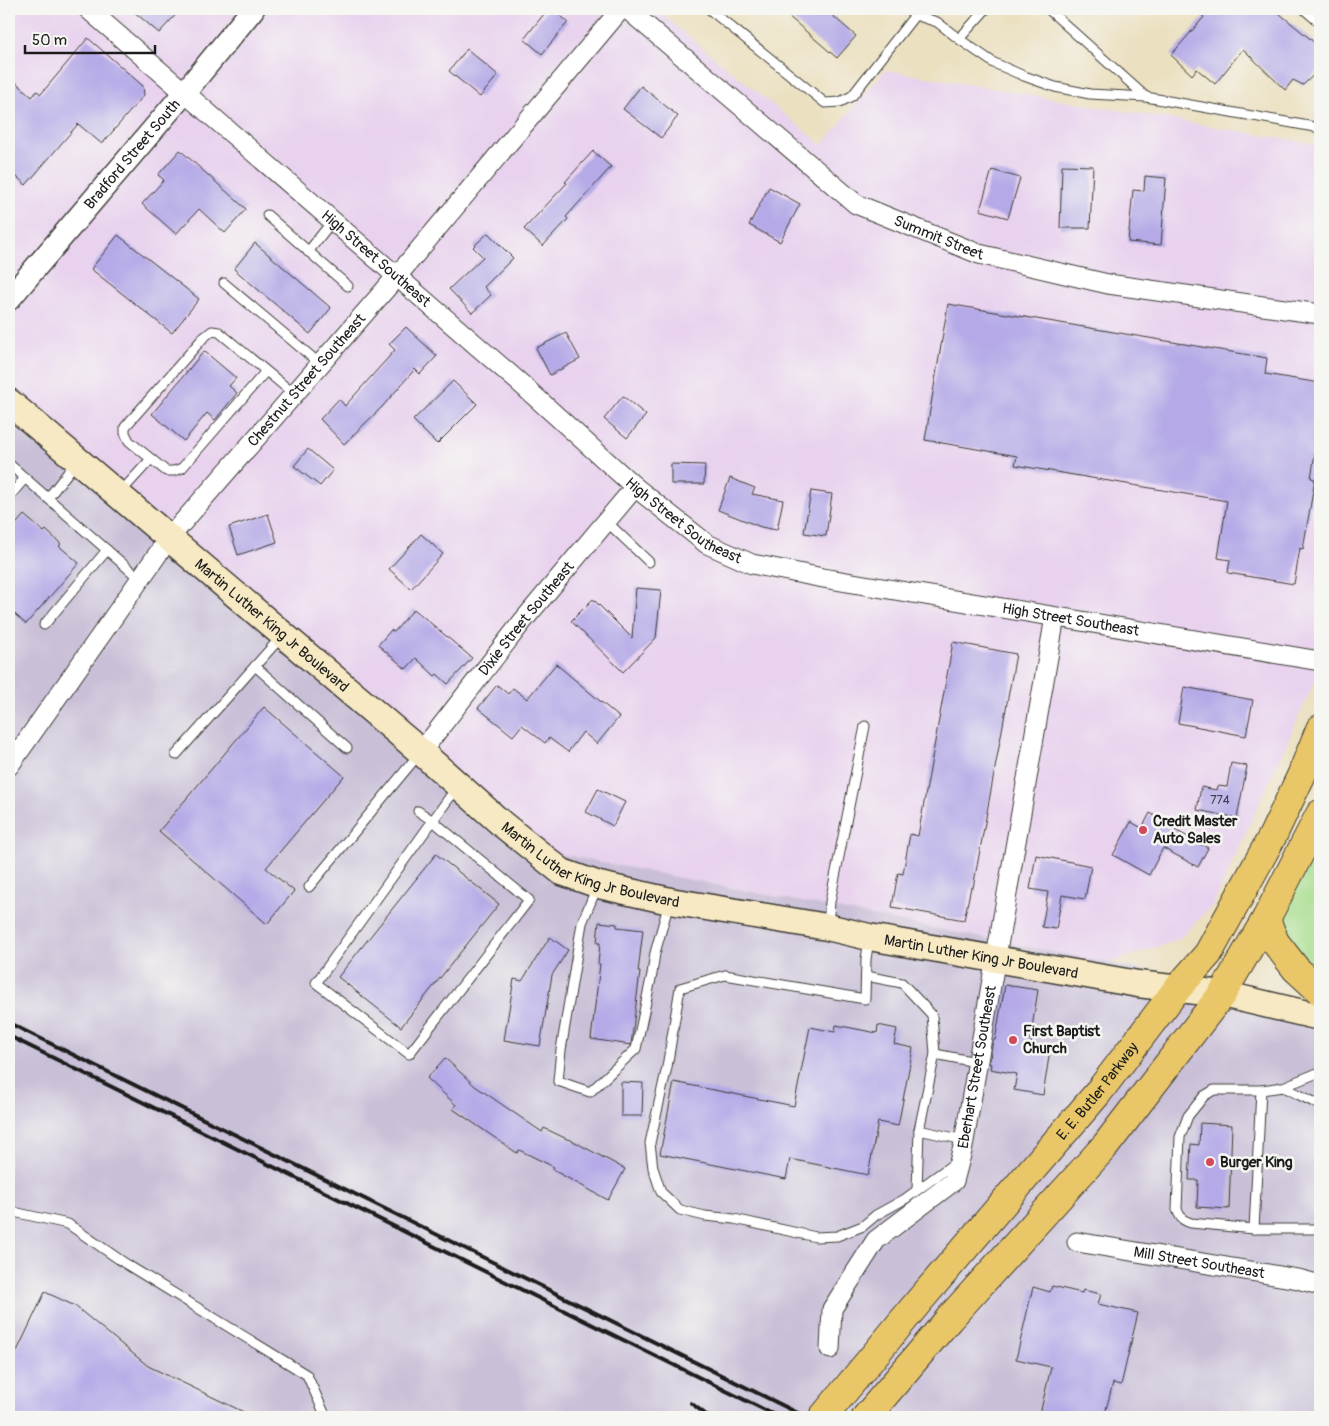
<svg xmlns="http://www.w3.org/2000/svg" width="1329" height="1426" viewBox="0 0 1329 1426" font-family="Pangolin,sans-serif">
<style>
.built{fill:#e8d2ee}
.industrial{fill:#c9bfd7}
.green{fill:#a7dd8d;stroke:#627c54}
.building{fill:#b5aae7}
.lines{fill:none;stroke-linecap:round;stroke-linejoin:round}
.service-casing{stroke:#3b3935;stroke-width:11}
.minor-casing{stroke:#3b3935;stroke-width:21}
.tertiary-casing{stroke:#3b3935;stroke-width:25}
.secondary-casing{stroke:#3b3935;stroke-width:29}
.trunk-casing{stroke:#3b3935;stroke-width:30}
.service{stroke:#fff;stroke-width:9}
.minor{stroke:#fff;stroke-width:19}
.tertiary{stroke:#fff;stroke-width:22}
.secondary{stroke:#f6e9c3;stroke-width:26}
.trunk{stroke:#e9c769;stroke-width:28}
.rail{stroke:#1c1c1c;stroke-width:4}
.poi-dot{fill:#d1495b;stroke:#f6f6f2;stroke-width:2}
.labels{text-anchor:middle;stroke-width:5;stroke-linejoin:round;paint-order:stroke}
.number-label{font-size:12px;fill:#42404f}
.street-label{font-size:15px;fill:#1c1c1c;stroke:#f6f6f2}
.poi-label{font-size:15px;font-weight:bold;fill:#1c1c1c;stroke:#f6f6f2;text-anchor:start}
</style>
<rect width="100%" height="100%" fill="#f6f6f2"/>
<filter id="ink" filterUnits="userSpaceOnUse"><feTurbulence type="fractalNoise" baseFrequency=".02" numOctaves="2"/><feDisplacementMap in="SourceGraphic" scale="10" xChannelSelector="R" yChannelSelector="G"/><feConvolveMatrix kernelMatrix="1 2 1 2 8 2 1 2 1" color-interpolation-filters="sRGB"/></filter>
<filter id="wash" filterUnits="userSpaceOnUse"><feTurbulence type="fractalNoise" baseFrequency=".0096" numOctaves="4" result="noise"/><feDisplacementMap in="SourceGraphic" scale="20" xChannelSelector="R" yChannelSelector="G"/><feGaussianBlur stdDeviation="1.12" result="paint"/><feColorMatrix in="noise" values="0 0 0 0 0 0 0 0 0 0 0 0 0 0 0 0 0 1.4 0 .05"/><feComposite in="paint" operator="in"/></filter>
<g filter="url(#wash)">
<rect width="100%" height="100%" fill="#ebe0c0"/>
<!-- built -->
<path class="built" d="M9 9H655L822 145 885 70 1320 145V670L1213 905 1178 940 1109 963 535 849 9 396Z"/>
<!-- industrial -->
<path class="industrial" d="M9 396 535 849 1109 963 1320 1012V1417H9Z"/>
<!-- green -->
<path class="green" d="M1320 835V976L1290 948 1280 921Z"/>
<g id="blocks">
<!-- building -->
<g class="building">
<path d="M131 9H181L159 33Z"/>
<path d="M548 9H552L568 22 542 54 524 39Z"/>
<path d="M780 9H825L856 36 837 58Z"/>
<path d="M1194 9H1274L1320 47V69L1303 85 1293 80 1285 90 1243 49 1215 84 1197 69 1192 75 1171 55 1204 17Z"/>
<path d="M88 38 143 86 144 95 102 144 78 124 26 185 9 170V76L32 97 37 91 41 94Z"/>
<path d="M467 49 498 75 480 97 449 71Z"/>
<path d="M641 86 678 116 661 138 623 109Z"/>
<path d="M180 150 246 209 225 233 199 209 176 234 142 204 164 180 158 175Z"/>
<path d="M593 151 611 167 566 217 568 219 543 246 524 229 567 183 565 182Z"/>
<path d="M1062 165 1093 166 1090 228H1060Z"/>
<path d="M992 170 1020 178 1008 218 980 210Z"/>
<path d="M1145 176 1166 178 1161 245 1128 242 1133 190 1144 191Z"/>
<path d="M769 187 800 204 780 242 749 225Z"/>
<path d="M488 233 513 258 484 287 491 295 472 313 449 289 483 257 473 247Z"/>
<path d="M118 235 199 299 172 333 91 269Z"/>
<path d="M255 243 331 308 310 334 234 269Z"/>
<path d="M948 304 1267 358 1265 374 1320 383V423L1311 478 1315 479 1303 549 1300 548 1294 584 1228 573 1230 560 1218 558 1227 501 1015 465 1017 456 925 440Z"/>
<path d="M406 327 437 356 420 374 415 369 382 407 344 444 320 419 339 399 345 406 395 350 389 344Z"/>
<path d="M566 333 580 359 550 375 536 348Z"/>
<path d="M204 351 236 378 229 386 237 393 215 420 207 413 184 441 152 414Z"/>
<path d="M453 381 477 404 437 444 413 420Z"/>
<path d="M623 396 646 415 627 438 604 419Z"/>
<path d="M308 449 333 470 320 486 294 466Z"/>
<path d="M671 464 705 465 704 484H671Z"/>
<path d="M730 478 755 488 752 494 783 500 777 530 761 527 718 510Z"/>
<path d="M811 491 832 494 826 536 804 533Z"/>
<path d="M268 514 277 542 238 555 229 527Z"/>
<path d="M24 515 44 532 46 530 61 544 59 546 79 563 26 624 9 609V532Z"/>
<path d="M421 534 443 554 411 589 389 569Z"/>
<path d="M636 588 661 590 656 638 623 672 571 621 593 599 632 638Z"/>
<path d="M414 609 472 658 448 684 437 674 435 676 416 658 406 669 378 645 391 630 394 632Z"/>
<path d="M953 642 1016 654 973 888 971 887 964 920 892 907 898 873 903 874 910 834 918 836Z"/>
<path d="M556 664 619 717 597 744 583 732 568 752 549 738 545 743 522 725 513 736 478 708 497 685 508 694 513 688 527 699Z"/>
<path d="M1184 687 1253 700 1246 736 1178 723Z"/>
<path d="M264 707 344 776 266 868 294 891 267 924 159 831Z"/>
<path d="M1231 763 1247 766 1237 818 1197 810 1201 787 1216 790 1217 786 1227 787Z"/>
<path d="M598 789 625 802 613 826 586 812Z"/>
<path d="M1150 813 1176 828 1175 830 1208 848 1198 867 1163 848 1149 875 1113 855 1131 822 1142 828Z"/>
<path d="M436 854 499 904 401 1027 338 977Z"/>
<path d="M1036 855 1091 866 1085 899 1062 895 1056 929 1042 927 1048 892 1030 889Z"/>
<path d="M599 922 617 924V927L643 930 638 972H640L631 1045 591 1039 600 964H598L600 943H597Z"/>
<path d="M550 937 568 950 552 975 540 1046 504 1040 514 979 522 981Z"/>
<path d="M1005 985 1038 990 1030 1040 1032 1041 1031 1046 1050 1050 1043 1095 1014 1090 1017 1074 990 1069 991 1064H989L993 1040H995Z"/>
<path d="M836 1025 877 1033 878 1025 897 1029 894 1044 913 1048 898 1126 878 1122 868 1175 790 1159 786 1179 660 1154 674 1082 794 1106 810 1027 835 1032Z"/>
<path d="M445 1058 475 1086 542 1132 544 1128 569 1140V1139L625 1169 608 1200 553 1170 554 1167 519 1150 517 1153 453 1109 456 1105 427 1078Z"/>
<path d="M621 1082 643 1083 642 1116H621Z"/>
<path d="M1200 1123 1232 1125 1229 1209 1197 1207 1198 1180H1189L1191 1144 1199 1145Z"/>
<path d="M1052 1286 1082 1293 1083 1290 1101 1294 1098 1304 1138 1313 1121 1385 1113 1383 1104 1417H1053L1040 1414 1051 1367 1016 1359 1033 1287 1050 1292Z"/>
<path d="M45 1292 75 1306 148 1366 254 1417H9V1368Z"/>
</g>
</g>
</g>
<g filter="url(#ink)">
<use href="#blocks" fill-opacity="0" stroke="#3b3935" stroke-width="1"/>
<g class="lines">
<defs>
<g id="service">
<path d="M709 9 825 103 840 102 852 96 915 15"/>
<path d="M908 9 915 15 937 22 959 39 994 63 1024 76 1055 87 1090 94 1146 97 1320 128"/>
<path d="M1048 9 1146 97"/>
<path d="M1304 9 1320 23"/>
<path d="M959 39 986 9"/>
<path d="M267 215 348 286"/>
<path d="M308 252 333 220"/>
<path d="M224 283 320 364"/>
<path d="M266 371 182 468 174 471H166L129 441 125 433V427L203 338 212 331 219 332 294 394"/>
<path d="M9 464 140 579"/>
<path d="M119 494 151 459"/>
<path d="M9 497 25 478"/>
<path d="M48 498 77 461"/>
<path d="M606 521 649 562"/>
<path d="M44 625 107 550"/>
<path d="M255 666 347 748"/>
<path d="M176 755 281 637"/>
<path d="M418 811 433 821 529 900 409 1054 316 983 457 787"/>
<path d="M309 887 419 754"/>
<path d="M597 887 582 923 561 1050 558 1081 590 1092 636 1049 652 974 655 953 669 903"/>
<path d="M828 925 830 902 865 726"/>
<path d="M869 940 866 959 865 999 725 975 680 988 667 1067 650 1143 653 1168 661 1192 680 1210 705 1216 734 1219 816 1237 837 1236 863 1226 876 1215 905 1199 956 1162"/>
<path d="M866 976 902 983 932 1015 935 1054 919 1130"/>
<path d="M935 1054 976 1062"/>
<path d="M1283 1087 1320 1105"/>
<path d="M1261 1090 1254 1229H1320"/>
<path d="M917 1190 919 1130 964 1140"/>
<path d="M9 1211 68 1224 126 1264 307 1375 326 1417"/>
<path d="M1254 1229 1191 1223C1182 1220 1180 1218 1177 1209L1180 1137 1188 1116 1204 1096 1214 1090H1261L1283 1087 1320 1072"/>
</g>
<g id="minor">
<path id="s1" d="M88 9 520 383 635 487 707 544 752 564 823 578 1320 661"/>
<path id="s2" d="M627 9 856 204 979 254 1108 284 1320 314"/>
<path id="s3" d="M421 752 522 622 635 487"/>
<path id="s4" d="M9 766 169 538 397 276 621 9"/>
<path id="s5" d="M1077 1242 1298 1279 1320 1285"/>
<path id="s6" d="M830 1349 832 1309 876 1240 954 1181 963 1147 1055 617"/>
</g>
<g id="tertiary">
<path id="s7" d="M9 299 185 92 253 9"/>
</g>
<g id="secondary">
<path id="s8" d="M9 402 421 752 502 824 562 872 599 885 670 901 827 927 869 937 1138 984 1222 994 1320 1017"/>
</g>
<g id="trunk">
<path d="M1266 919 1275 942 1296 969 1320 991"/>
<path id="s9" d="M823 1417 920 1300 1097 1094 1177 989 1208 954 1272 837 1301 776 1320 729"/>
<path d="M866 1417 949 1319 1106 1145 1222 994 1266 919 1320 814"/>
</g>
</defs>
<!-- service casing -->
<use href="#service" class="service-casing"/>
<!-- minor casing -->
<use href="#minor" class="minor-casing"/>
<!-- tertiary casing -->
<use href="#tertiary" class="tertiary-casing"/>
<!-- secondary casing -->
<use href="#secondary" class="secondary-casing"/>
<!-- trunk casing -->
<use href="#trunk" class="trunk-casing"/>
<!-- service -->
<use href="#service" class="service"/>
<!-- minor -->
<use href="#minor" class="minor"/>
<!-- tertiary -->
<use href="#tertiary" class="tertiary"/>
<!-- secondary -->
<use href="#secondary" class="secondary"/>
<!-- trunk -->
<use href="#trunk" class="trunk"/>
<!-- rail -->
<g class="rail">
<path d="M9 1023 806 1417"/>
<path d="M9 1036 779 1417"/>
<path d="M691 1403 709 1417"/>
</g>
</g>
</g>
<!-- markers -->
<g class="poi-dot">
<circle cx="1143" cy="830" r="5"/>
<circle cx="1013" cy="1040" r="5"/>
<circle cx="1210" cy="1162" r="5"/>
</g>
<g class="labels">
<!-- number labels -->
<g class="number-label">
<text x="1220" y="804">774</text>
</g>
<!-- street labels -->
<g class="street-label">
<text dy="5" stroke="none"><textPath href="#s7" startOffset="190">Bradford Street South</textPath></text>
<text dy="5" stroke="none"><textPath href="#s2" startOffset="390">Summit Street</textPath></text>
<text dy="5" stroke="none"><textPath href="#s1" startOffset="381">High Street Southeast</textPath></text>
<text dy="5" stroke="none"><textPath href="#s4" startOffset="488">Chestnut Street Southeast</textPath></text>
<text dy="5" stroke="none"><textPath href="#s1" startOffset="786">High Street Southeast</textPath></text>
<text dy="5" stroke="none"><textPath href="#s3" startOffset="170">Dixie Street Southeast</textPath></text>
<text dy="5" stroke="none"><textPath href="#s1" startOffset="1191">High Street Southeast</textPath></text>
<text dy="5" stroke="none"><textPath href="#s8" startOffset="345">Martin Luther King Jr Boulevard</textPath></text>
<text dy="5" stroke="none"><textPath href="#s8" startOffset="749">Martin Luther King Jr Boulevard</textPath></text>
<text dy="5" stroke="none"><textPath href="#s8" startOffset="1154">Martin Luther King Jr Boulevard</textPath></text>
<text dy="5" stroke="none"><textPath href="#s6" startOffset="336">Eberhart Street Southeast</textPath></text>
<text dy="5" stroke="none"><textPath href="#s9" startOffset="426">E. E. Butler Parkway</textPath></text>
<text dy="5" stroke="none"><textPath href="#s5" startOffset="124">Mill Street Southeast</textPath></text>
</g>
<!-- poi labels -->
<g class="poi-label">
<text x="1153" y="826">Credit Master<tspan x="1153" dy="17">Auto Sales</tspan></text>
<text x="1023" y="1036">First Baptist<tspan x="1023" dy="17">Church</tspan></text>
<text x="1220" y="1167">Burger King</text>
</g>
</g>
<!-- margin -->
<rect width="1329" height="1426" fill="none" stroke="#f6f6f2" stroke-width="30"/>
<!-- scale -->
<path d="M25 45v8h130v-8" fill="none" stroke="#1c1c1c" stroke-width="2.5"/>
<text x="32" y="45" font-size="15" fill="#1c1c1c" stroke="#f6f6f2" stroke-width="4" paint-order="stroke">50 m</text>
</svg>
